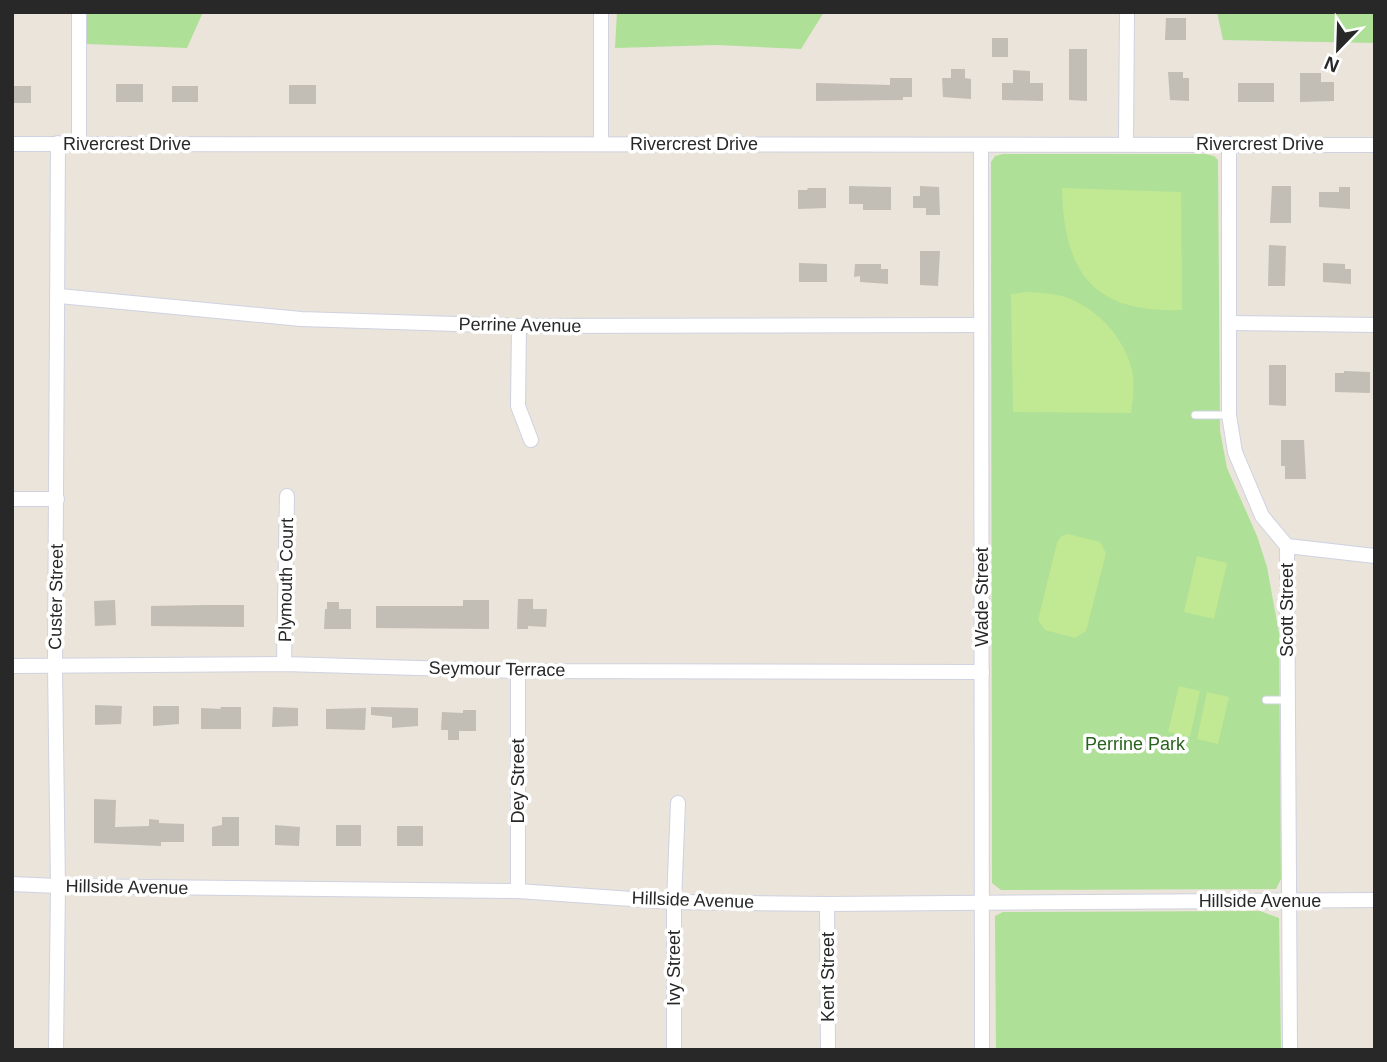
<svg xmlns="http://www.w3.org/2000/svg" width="1387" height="1062" viewBox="0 0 1387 1062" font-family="Helvetica,sans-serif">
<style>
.green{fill:#aee097}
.pitch{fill:#c1e892}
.building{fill:#c2beb6}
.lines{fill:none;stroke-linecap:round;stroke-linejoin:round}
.lane-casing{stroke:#cfd2e1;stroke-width:9}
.street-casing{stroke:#cfd2e1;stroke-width:16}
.lane{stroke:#fff;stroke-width:7}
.street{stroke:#fff;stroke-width:14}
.labels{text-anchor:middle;stroke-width:7;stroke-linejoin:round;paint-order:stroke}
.street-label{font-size:18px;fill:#282828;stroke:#fff}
.park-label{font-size:18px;fill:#27631b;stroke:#fff}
</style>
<rect width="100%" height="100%" fill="#eae4da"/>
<!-- green -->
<g class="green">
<path d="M87 12H203L187 48 87 44Z"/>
<path d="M617 12H824L801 49 717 45 615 48Z"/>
<path d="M1217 12H1375V43L1223 40Z"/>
<path d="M1003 154H1206L1214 156 1218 160 1220 431 1227 468 1257 536 1267 567 1279 633 1281 879 1276 889 1001 890 992 883 991 162 995 156Z"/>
<path d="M1260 911 1279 918 1281 1050H996L995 916 1003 912Z"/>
</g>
<!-- pitch -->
<g class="pitch">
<path d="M1062 188 1181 192 1182 310C1093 313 1064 274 1062 188Z"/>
<path d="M1027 292C1043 293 1060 293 1075 301 1103 314 1128 344 1133 375 1134 387 1133 400 1131 413L1013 412 1011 294Z"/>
<path d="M1068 534 1100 542 1106 553 1086 631 1075 638 1045 630 1038 620 1057 543 1061 536Z"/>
<path d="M1197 556 1227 563 1214 619 1184 612Z"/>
<path d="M1179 686 1200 691 1190 737 1168 732Z"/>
<path d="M1207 692 1229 697 1218 744 1197 739Z"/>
</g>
<!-- building -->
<g class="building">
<path d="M1166 18H1186V40H1165Z"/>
<rect x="992" y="38" width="16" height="19"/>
<path d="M1069 49H1087V101L1069 100Z"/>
<path d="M951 69H965V78L971 79V99L943 97 942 78H951Z"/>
<path d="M1013 70 1030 71V83H1043V101L1002 100V83H1013Z"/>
<path d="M1168 72H1183V78H1189V101L1170 100Z"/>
<path d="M1300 73H1321V82H1334V101L1300 102Z"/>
<path d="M890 78H912V97H903V100L816 101V83L890 85Z"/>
<rect x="1238" y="83" width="36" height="19"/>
<rect x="116" y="84" width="27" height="18"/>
<rect x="289" y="85" width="27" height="19"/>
<rect x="12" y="86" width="19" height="17"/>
<rect x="172" y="86" width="26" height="16"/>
<path d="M849 186 891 187V210H863V204H849Z"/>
<path d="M920 186 939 187 940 215H926V208H913V196H920Z"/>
<path d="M1272 186H1291V223H1270Z"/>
<path d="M1339 187H1350V209L1319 207V192H1339Z"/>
<path d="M808 188H826V208L798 209V190H807Z"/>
<path d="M1269 245 1286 246 1285 286H1268Z"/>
<path d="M920 251H940L938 286 920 285Z"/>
<path d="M799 263 827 264V282H799Z"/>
<path d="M1323 263 1345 264V269H1351V284L1323 282Z"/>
<path d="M855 264H881V269H888V284L860 282V276L854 277Z"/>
<path d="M1269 365H1286V406L1269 405Z"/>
<path d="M1344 371 1370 372V393L1335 392V373H1344Z"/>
<path d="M1281 440H1304L1306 479H1285V466H1281Z"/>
<path d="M518 599H533V609H547L546 627 528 626V629H517Z"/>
<path d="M115 600 116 625 95 626 94 601Z"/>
<path d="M463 600H489V629L376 628V606H463Z"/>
<path d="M327 602H339V609H351V629H324L325 609H327Z"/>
<path d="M206 605H244V627L151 626V606Z"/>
<path d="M95 705 122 706 121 724 95 725Z"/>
<path d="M153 706H179V724L153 726Z"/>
<path d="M220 707H241V729H201V708L221 709Z"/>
<path d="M273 707 298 708V726L272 727Z"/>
<path d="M371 707 418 708V726L392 728V717L371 715Z"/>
<path d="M366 708 365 730 326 729V709Z"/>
<path d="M463 710H476V731H459V740H448V730H441L442 712 463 713Z"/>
<path d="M94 799 116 800 115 827 149 826V819L159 820V823L184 824V842H161V846L94 843Z"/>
<path d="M222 817H239V846H212V827L222 825Z"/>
<path d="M275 825 300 827 299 846 275 845Z"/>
<rect x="336" y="825" width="25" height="21"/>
<rect x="397" y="826" width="26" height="20"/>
</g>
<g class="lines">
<defs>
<g id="lane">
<path d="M1195 415H1229"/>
<path d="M1266 700H1288"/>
</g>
<g id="street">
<path d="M79 12V143"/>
<path d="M1126 143 1127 12"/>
<path d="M12 144 1375 145"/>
<path d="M601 144V12"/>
<path d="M1229 144V415L1235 452 1262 516 1287 546 1290 1050"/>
<path d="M981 145 982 1050"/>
<path d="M59 296 301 319 519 326 981 325"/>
<path d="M1229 323 1375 325"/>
<path d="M519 326 518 406 531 440"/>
<path d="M12 499H57"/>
<path d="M1287 546 1375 556"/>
<path d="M284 664 287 496"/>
<path d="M12 666 284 664 518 671 982 672"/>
<path d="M518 671V891"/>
<path d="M12 884 58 886 518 891 674 902 827 904 1375 900"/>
<path d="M827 904 828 1050"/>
<path d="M56 1050 58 886 55 667 58 143"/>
<path d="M674 1050V902L678 803"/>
</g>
</defs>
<!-- lane casing -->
<use href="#lane" class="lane-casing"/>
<!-- street casing -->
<use href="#street" class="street-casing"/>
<!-- lane -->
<use href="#lane" class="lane"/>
<!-- street -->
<use href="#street" class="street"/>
</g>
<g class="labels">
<!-- street labels -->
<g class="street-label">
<text x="127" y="150">Rivercrest Drive</text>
<text x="694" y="150">Rivercrest Drive</text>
<text x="1260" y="150">Rivercrest Drive</text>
<text transform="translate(520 325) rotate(1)" y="6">Perrine Avenue</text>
<text transform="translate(286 580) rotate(-89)" y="6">Plymouth Court</text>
<text transform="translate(56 597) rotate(-89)" y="6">Custer Street</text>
<text transform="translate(982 597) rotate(-90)" y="6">Wade Street</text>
<text transform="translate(1287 610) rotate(-90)" y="6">Scott Street</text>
<text transform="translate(497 669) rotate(1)" y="6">Seymour Terrace</text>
<text transform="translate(518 781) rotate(-90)" y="6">Dey Street</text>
<text transform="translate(127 887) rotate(1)" y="6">Hillside Avenue</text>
<text transform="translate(693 900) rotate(2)" y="6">Hillside Avenue</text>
<text x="1260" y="907">Hillside Avenue</text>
<text transform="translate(674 968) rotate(-90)" y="6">Ivy Street</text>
<text transform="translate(828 977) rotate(-90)" y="6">Kent Street</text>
</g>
<!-- park labels -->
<g class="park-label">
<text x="1135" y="750">Perrine Park</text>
</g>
</g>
<!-- border -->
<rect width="1387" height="1062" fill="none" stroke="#282828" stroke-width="28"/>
<!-- north arrow -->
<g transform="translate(1338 49) rotate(203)" stroke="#ffffff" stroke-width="5" paint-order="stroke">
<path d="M0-5L12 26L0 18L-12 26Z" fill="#282828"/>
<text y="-10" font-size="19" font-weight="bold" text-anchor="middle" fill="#282828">N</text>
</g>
</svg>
